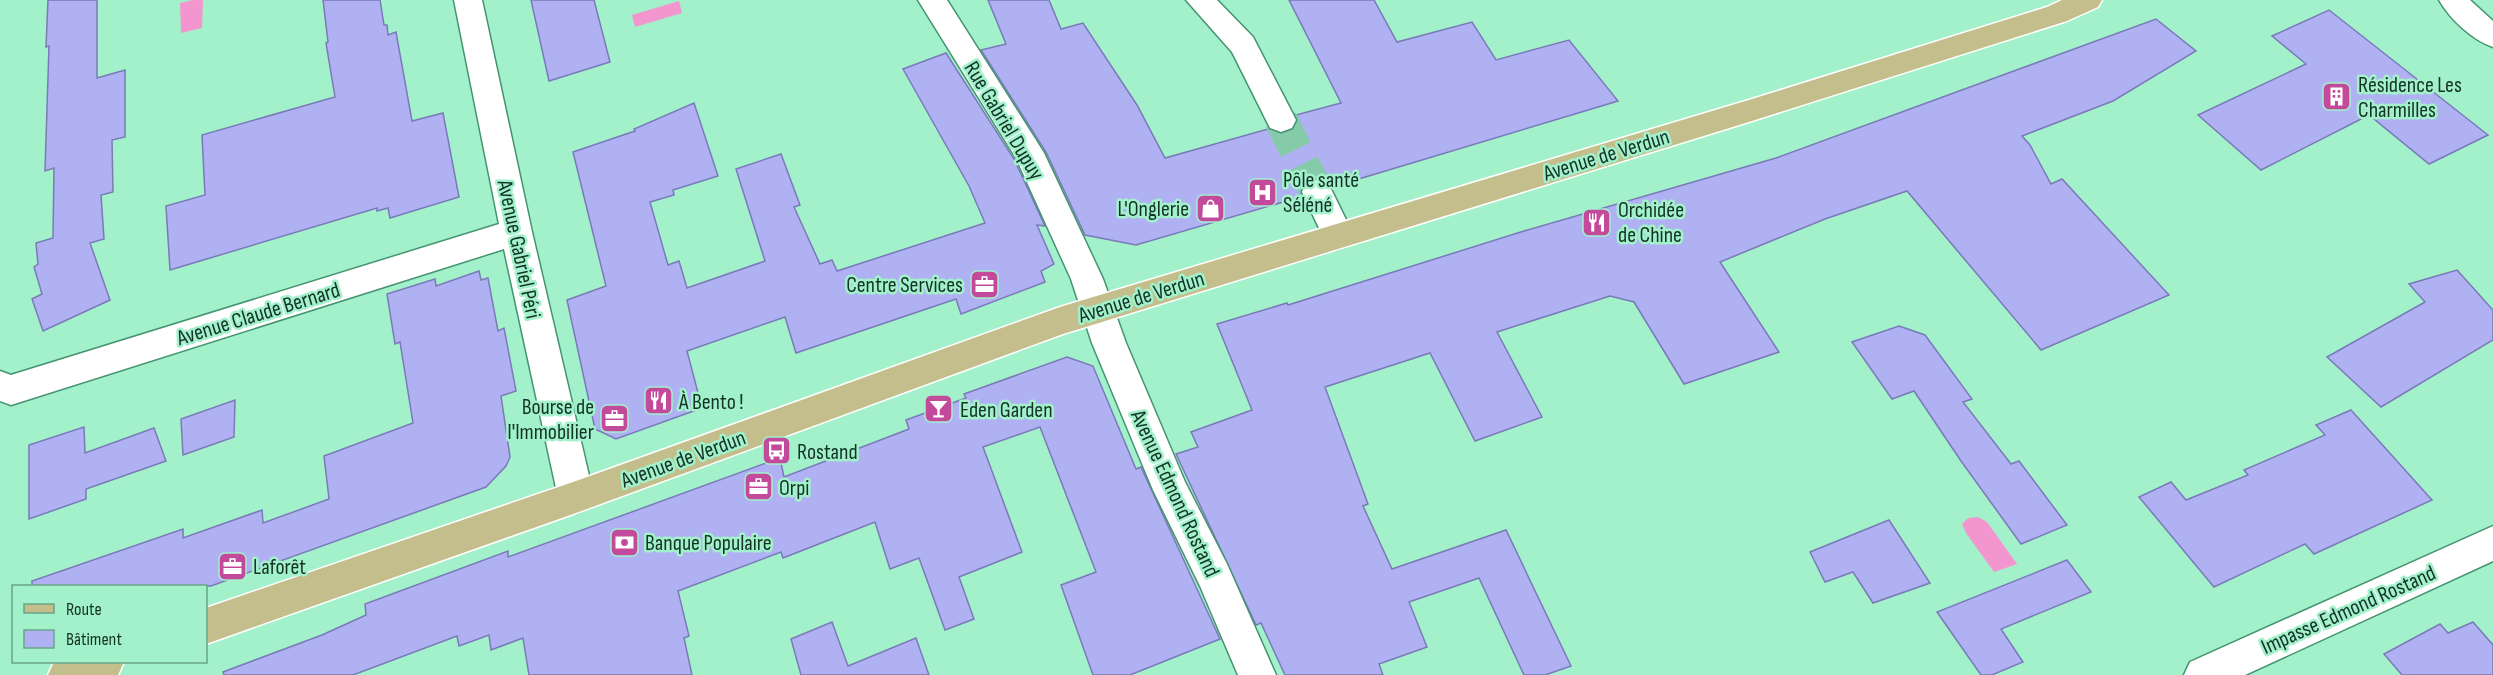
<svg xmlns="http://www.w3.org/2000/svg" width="2493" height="675" viewBox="0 0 2493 675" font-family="'Sofia Sans Condensed',sans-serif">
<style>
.water{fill:#f396cf}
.building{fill:#afb1f3;stroke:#7a7ab8;stroke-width:1.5}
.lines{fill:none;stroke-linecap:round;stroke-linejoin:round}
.minor-tunnel{stroke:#85cbaa;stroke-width:33;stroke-dasharray:33 16;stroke-linecap:butt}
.minor-casing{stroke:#459371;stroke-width:3}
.major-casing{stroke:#fff;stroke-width:3}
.minor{fill:#fff;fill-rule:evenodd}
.major{fill:#c3be8b;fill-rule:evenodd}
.labels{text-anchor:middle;stroke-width:5;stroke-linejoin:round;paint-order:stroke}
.poi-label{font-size:22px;fill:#133325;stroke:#a2f1cb;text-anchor:start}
.street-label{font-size:22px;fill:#133325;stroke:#a2f1cb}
</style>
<rect width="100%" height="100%" fill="#a2f1cb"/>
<!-- water -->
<g class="water">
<path d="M193 0H203L202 28 181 33 180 3Z"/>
<path d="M679 1 682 13 635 27 632 15Z"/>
<path d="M1978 517 1987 522 2017 564 1994 572 1966 533 1962 524 1968 518Z"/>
</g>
<!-- building -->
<g class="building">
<path d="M48 0H97V78L125 70V137L112 140 113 192 101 195 104 239 90 243 110 300 43 331 32 299 42 294 34 267 38 264 36 243 53 238 54 168 45 171 49 46 46 47Z"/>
<path d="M323 0H380L384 25H387L388 35 396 32 412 121 443 113 459 197 390 218 388 208 377 211V208L170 270 166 206 205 195 202 135 335 97 326 43 328 42Z"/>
<path d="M531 0H594L610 62 549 81Z"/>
<path d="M988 0H1049L1061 29 1083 23 1137 105 1165 158 1268 129 1282 134 1294 129 1298 121 1296 115 1341 103 1289 0H1374L1397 42 1472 22 1496 60 1569 40 1618 101 1332 187 1329 181 1318 178 1305 181 1300 191 1302 196 1297 198 1136 245 1085 235 1046 152 981 50 1006 44Z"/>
<path d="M2329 10 2488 135 2429 164 2369 115 2261 170 2198 115 2306 64 2272 36Z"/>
<path d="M2156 19 2196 51 2113 101 2022 136 2030 145 2051 184 2062 179 2169 295 2041 350 1907 191 1825 219 1720 262 1779 352 1684 384 1634 302 1610 296 1497 332 1542 417 1475 441 1430 353 1325 387 1368 504 1363 506 1392 569 1506 530 1571 666 1545 675H1524L1479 578 1409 602 1427 647 1379 664 1383 675H1285L1261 623 1256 625 1176 454 1198 447 1191 432 1252 410 1217 324 1287 303 1288 305 1524 231 1776 158Z"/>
<path d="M946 53 1014 159 1045 226 1037 225 1054 264 1041 271 1045 282 961 314 956 299 796 353 785 317 687 351 702 408 616 439 595 429 567 300 606 286 573 152 635 131 634 129 694 103 718 176 673 190 674 195 650 202 668 265 679 261 687 288 765 261 736 169 781 154 800 205 794 207 820 264 832 260 837 271 985 223 969 186 903 69Z"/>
<path d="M2457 270 2493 310V340L2381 407 2327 357 2425 302 2409 284Z"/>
<path d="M479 271 481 280 488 278 498 331 504 328 516 391 501 396 510 457 506 466 486 487 211 586H32V581L183 529V538L262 510 263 523 329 499 324 456 413 423 400 342 395 344 387 294 435 279 436 286Z"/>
<path d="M1899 326 1925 335 1972 399 1963 402 2011 464 2019 461 2067 525 2021 544 1961 461 1914 391 1892 399 1852 342Z"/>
<path d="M1067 357 1093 366 1136 469 1141 467 1220 639 1130 675H1093L1061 585 1096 572 1040 427 983 447 1022 552 959 577 974 619 945 630 919 558 890 569 875 522 783 558 781 552 678 591 689 636 684 638 692 675H529L523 638 491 650 489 635 459 646 457 636 353 675H224L223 672 322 635 366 615 365 604 508 551V557L780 458 784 477 909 429 906 420 966 398 964 394Z"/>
<path d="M235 400 234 437 183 455 181 419Z"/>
<path d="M2351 410 2432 500 2314 554 2305 544 2214 587 2139 497 2171 482 2186 500 2248 475 2244 470 2325 435 2316 425Z"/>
<path d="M84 427 85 453 154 428 166 461 86 489V499L29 519V445Z"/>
<path d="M1889 520 1930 583 1873 603 1853 572 1825 582 1810 552Z"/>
<path d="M2067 560 2091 592 2001 629 2023 662 1992 675H1981L1937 612Z"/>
<path d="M832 622 848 666 916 638 929 675H801L791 639Z"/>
<path d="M2473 622 2493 645V675H2402L2384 654 2440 624 2448 633Z"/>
</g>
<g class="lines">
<!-- minor-tunnel -->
<path class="minor-tunnel" d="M1281 120 1317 192"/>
<defs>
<g id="minor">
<path d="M454 0H482L532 232 594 497 588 508 576 513 564 508 558 497 504 249 11 405 0 401V371L11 375 499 224Z"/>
<path d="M918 0H947L1044 153 1103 279 1126 343 1185 482 1227 564 1276 675H1238L1200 586 1153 490 1092 343 1071 279 1016 158Z"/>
<path d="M1186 0H1217L1253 37 1296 120 1292 128 1281 132 1270 128 1232 52Z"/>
<path d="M2439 0H2470L2493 21V47C2472 40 2450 19 2439 0Z"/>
<path d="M1317 180 1328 183 1354 236 1349 245 1338 249 1327 245 1302 192 1306 183Z"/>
<path d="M2493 526V561L2245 675H2184L2190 662Z"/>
</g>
<g id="major">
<path d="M2062 0H2102L2098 7 2067 21 1752 121 1063 334 576 513 206 644V608L576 481 1060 307 1752 99 2047 7Z"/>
<path d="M54 662H124L118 675H48Z"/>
</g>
</defs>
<!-- minor casing -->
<use href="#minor" class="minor-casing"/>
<!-- major casing -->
<use href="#major" class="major-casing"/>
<!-- minor -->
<use href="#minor" class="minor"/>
<!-- major -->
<use href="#major" class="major"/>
</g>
<!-- icons -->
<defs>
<symbol id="building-square" viewBox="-11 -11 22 22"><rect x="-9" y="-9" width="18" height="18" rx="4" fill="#c3499b" stroke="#a2f1cb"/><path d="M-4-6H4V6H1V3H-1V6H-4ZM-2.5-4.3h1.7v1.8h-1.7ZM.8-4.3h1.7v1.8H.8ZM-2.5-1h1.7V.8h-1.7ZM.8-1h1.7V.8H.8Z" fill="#fff"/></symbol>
<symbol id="hospital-square" viewBox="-11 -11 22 22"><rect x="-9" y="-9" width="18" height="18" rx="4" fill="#c3499b" stroke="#a2f1cb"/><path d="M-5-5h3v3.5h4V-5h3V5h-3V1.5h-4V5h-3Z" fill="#fff"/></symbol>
<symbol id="shop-square" viewBox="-11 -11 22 22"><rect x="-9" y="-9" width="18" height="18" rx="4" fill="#c3499b" stroke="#a2f1cb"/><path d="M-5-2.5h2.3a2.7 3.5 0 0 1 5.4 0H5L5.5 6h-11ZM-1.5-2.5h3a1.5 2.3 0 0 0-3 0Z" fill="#fff"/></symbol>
<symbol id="restaurant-square" viewBox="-11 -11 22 22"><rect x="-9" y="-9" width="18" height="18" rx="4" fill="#c3499b" stroke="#a2f1cb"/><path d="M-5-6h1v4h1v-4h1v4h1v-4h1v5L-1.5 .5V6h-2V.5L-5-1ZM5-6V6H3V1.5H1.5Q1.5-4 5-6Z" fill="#fff"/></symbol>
<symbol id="office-square" viewBox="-11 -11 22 22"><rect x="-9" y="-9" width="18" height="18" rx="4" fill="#c3499b" stroke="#a2f1cb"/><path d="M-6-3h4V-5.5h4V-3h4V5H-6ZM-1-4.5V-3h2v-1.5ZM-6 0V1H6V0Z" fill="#fff"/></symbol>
<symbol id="bar-square" viewBox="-11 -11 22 22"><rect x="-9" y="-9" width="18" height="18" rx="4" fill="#c3499b" stroke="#a2f1cb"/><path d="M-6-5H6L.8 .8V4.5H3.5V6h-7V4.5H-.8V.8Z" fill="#fff"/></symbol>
<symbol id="bus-square" viewBox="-11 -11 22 22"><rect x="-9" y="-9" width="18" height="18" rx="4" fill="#c3499b" stroke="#a2f1cb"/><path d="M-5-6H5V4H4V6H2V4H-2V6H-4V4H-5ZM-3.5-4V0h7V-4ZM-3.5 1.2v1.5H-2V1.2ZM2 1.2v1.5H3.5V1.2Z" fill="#fff"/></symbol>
<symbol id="bank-square" viewBox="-11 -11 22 22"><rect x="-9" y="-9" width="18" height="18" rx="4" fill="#c3499b" stroke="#a2f1cb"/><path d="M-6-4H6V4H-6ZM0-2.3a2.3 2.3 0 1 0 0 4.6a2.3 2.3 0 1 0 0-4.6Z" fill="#fff"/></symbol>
</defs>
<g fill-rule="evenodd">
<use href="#building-square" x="2320" y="80" width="33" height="33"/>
<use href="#hospital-square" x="1246" y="176" width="33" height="33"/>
<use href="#shop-square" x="1194" y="192" width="33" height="33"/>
<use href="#restaurant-square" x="1580" y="206" width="33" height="33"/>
<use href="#office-square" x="968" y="268" width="33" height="33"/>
<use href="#restaurant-square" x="642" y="384" width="33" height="33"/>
<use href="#bar-square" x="922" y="392" width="33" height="33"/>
<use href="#office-square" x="598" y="402" width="33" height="33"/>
<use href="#bus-square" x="760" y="434" width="33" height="33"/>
<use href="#office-square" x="742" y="470" width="33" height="33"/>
<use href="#bank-square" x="608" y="526" width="33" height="33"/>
<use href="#office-square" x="216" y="550" width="33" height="33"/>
</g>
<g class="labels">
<!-- poi labels -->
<g class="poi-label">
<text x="2358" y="92">Résidence Les<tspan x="2358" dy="25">Charmilles</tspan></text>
<text x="1283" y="187">Pôle santé<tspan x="1283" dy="25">Séléné</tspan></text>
<text x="1189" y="216" text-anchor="end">L'Onglerie</text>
<text x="1618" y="217">Orchidée<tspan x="1618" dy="25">de Chine</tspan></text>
<text x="963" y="292" text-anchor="end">Centre Services</text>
<text x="679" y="409">À Bento !</text>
<text x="594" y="414" text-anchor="end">Bourse de<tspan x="594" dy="25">l'Immobilier</tspan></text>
<text x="960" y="417">Eden Garden</text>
<text x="797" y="459">Rostand</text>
<text x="779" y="495">Orpi</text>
<text x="645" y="550">Banque Populaire</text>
<text x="253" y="574">Laforêt</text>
</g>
<!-- street labels -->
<g class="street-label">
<text transform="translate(1005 120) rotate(59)" y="8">Rue Gabriel Dupuy</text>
<text transform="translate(1606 154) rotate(-17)" y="8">Avenue de Verdun</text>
<text transform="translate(520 249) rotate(78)" y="8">Avenue Gabriel Péri</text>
<text transform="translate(1141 296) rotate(-17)" y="8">Avenue de Verdun</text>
<text transform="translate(258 313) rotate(-17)" y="8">Avenue Claude Bernard</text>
<text transform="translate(683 458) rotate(-20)" y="8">Avenue de Verdun</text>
<text transform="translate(1176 493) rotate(65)" y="8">Avenue Edmond Rostand</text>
<text transform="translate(2348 609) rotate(-24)" y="8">Impasse Edmond Rostand</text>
</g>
</g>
<!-- legend -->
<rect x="12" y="585" width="195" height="78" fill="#a2f1cb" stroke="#69a589" stroke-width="1.5"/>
<rect x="24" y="604" width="30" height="9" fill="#c3be8b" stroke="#69a589" stroke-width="1.5"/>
<text x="66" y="615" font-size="18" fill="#133325">Route</text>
<rect x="24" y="630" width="30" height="18" fill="#afb1f3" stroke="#69a589" stroke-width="1.5"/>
<text x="66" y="645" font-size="18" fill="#133325">Bâtiment</text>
</svg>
